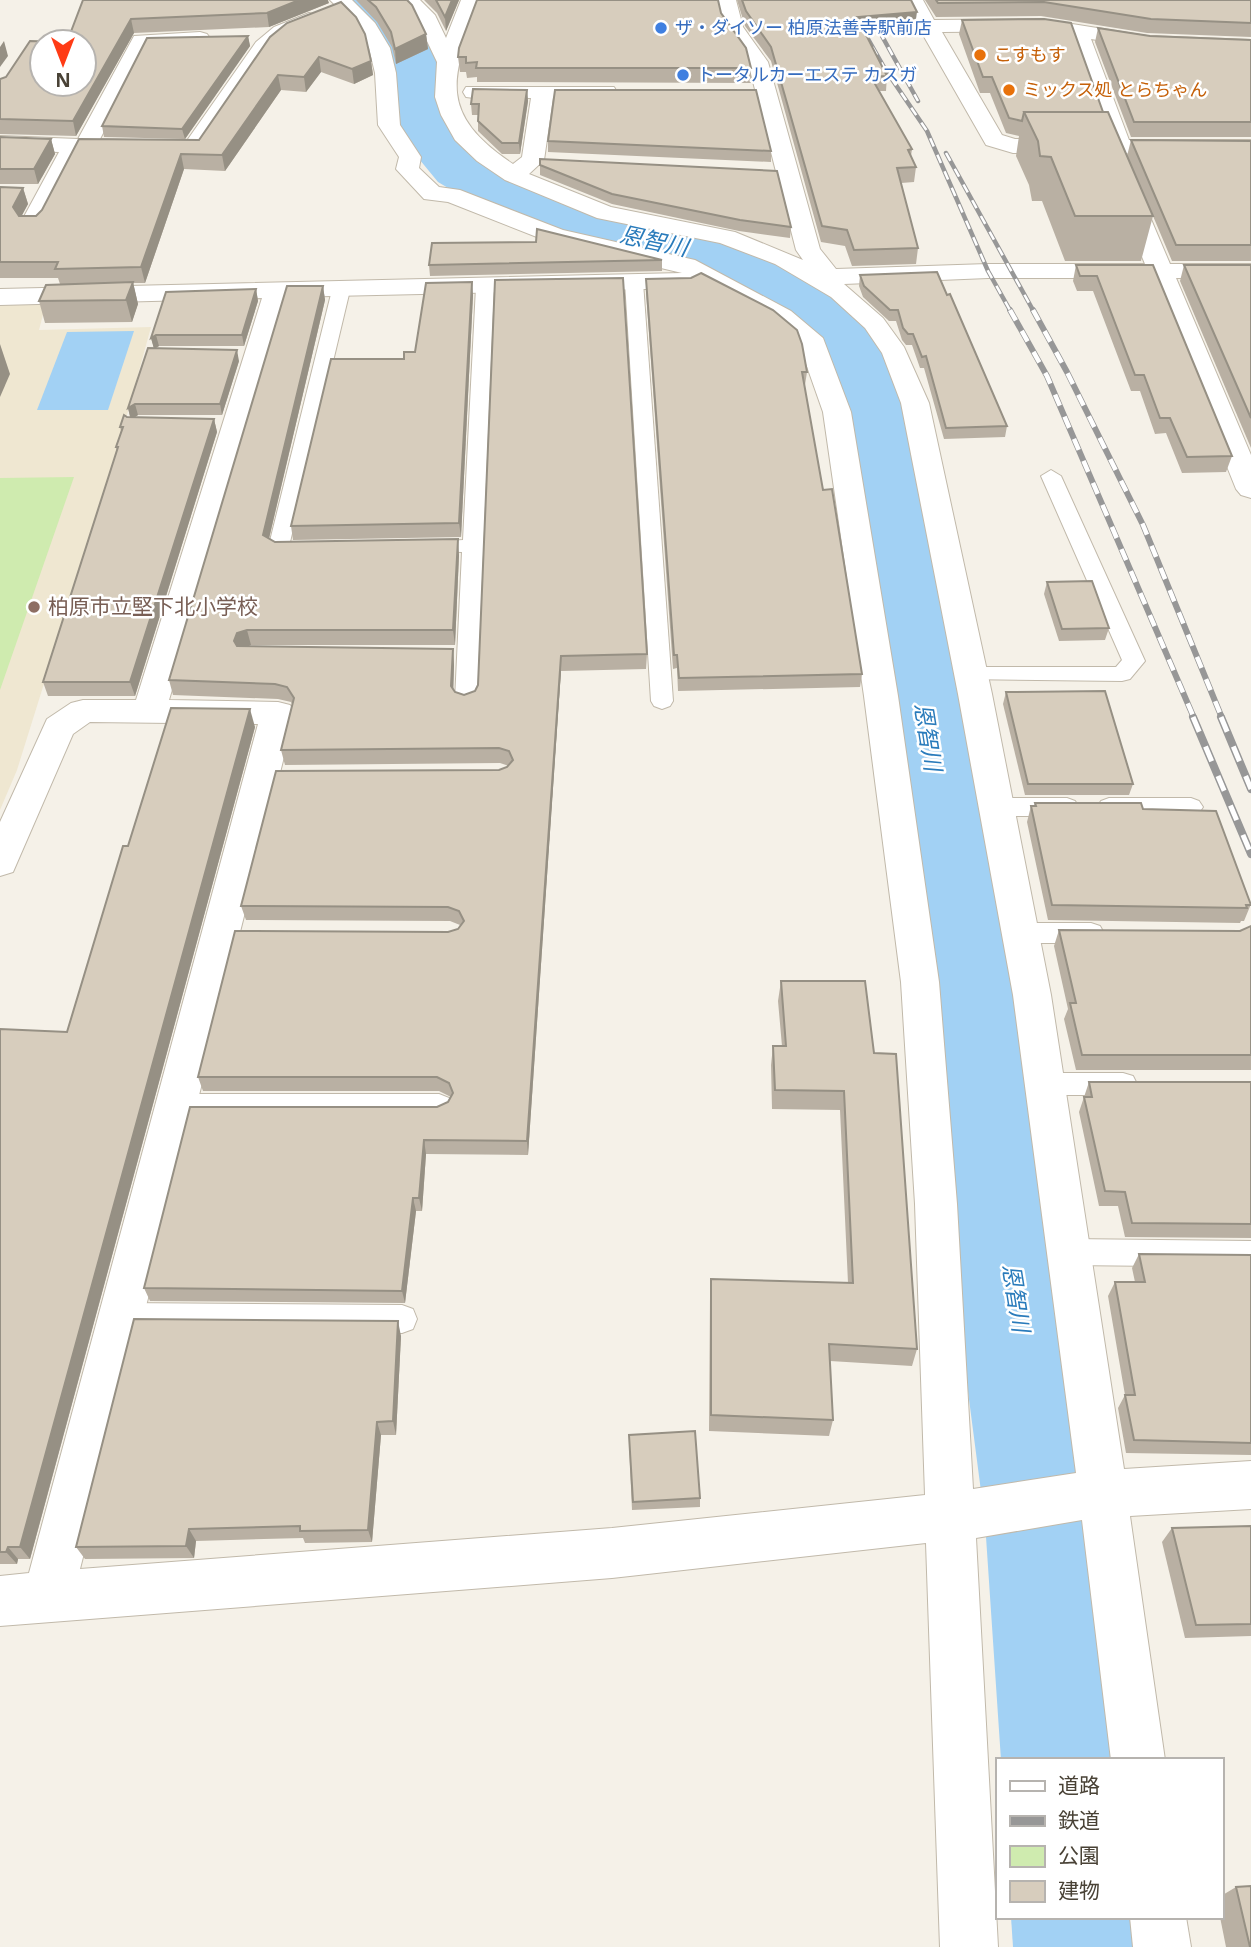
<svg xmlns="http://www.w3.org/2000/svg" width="1251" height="1947" viewBox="0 0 1251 1947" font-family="'Noto Sans','Noto Sans JP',sans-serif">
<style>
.education{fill:#efe7d1}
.green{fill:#cfebaf}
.water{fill:#a2d1f4}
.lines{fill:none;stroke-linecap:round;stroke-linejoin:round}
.river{fill:#a2d1f4;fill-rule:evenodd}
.lane-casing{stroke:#c1b9aa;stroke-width:2}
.street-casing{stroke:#c1b9aa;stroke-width:2}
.lane{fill:#fff;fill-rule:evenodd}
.street{fill:#fff;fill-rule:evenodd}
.rail-far2-casing{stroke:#979797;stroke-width:4.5}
.rail-far1-casing{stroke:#979797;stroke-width:6}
.rail-casing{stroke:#979797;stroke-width:8}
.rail-far2{stroke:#fff;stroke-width:2.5;stroke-dasharray:9;stroke-linecap:butt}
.rail-far1{stroke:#fff;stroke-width:4.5;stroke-dasharray:12;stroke-linecap:butt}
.rail{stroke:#fff;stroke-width:5;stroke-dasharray:16;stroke-linecap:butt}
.wall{fill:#b9b0a3}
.shaded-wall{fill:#969084}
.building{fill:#d7cdbd;stroke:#969084;stroke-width:2;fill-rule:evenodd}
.shop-dot{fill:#3f7fe0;stroke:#fff;stroke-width:2.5}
.food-dot{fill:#e8710a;stroke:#fff;stroke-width:2.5}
.education-dot{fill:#8d6e63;stroke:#fff;stroke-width:2.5}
.labels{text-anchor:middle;stroke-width:5;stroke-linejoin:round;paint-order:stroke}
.far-shop-label{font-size:18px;fill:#366cbe;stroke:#fff;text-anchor:start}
.far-food-label{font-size:18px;fill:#c56008;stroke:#fff;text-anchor:start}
.education-label{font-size:21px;fill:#785e54;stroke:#fff;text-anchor:start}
.water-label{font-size:23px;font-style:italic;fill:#297bbb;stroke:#fff}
</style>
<rect width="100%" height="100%" fill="#f5f1e8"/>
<!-- education -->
<path class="education" d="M46 303 39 330 151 327 119 444 17 770 0 810V305Z"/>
<!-- green -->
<path class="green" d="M74 477 0 690V478Z"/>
<!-- water -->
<path class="water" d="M134 331 108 410H37L67 332Z"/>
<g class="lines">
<!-- river -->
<g class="river">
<path d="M352 0H408L435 31 460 133 482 156 536 188 607 211 709 232 792 262 843 290 882 342 905 396 955 632 1117 1522 1145 1760H1001L985 1522 869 632 831 396 812 343 795 318 744 290 670 262 570 242 492 214 438 182 401 137 382 35Z"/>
<path d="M1011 1917H1163L1167 1947H1013Z"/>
</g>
<defs>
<g id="lane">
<path d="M634 277 643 282 673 701 670 706 662 709 654 706 651 701 625 282Z"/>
<path d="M485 282 494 287 477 700 474 705 466 708 458 705 455 700 462 552 418 551 415 547 418 543 463 540 476 287Z"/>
<path d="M341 285 350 290 290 542 313 544 316 548 313 552C300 556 284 557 271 553L268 549 332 290Z"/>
<path d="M1051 470 1061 476 1145 661 1130 679 1122 681 963 679 960 674 963 669 971 667H1116L1122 660 1041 476Z"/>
<path d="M997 798H1067L1075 801 1079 807 1075 813 1067 816H997L989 813 985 807 989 801Z"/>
<path d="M1109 798H1191L1199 801 1203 807 1199 813 1191 816H1109L1101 813 1097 807 1101 801Z"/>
<path d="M1020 923H1091L1100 926 1104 933 1100 940 1091 943H1020L1011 940 1007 933 1011 926Z"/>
<path d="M1045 1073H1123L1133 1076 1137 1084 1133 1092 1123 1095H1045L1035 1092 1031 1084 1035 1076Z"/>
<path d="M175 1094H439L449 1098 453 1106 449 1114 439 1118H175L165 1114 161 1106 165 1098Z"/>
<path d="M1069 1239 1251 1241V1267L1069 1265 1058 1261 1054 1252 1058 1243Z"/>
<path d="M120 1303 402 1305 413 1309 417 1319 413 1329 402 1333 120 1331 109 1327 105 1317 109 1307Z"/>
</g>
<g id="street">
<path d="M330 0H352L375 23 390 48 396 73 400 125 421 157 419 168 439 187 460 190 563 230 695 260 791 311 823 338 851 412 898 696 939 982 957 1204 973 1489 1076 1473 1013 995 958 694 901 403 882 353 865 328 831 297 775 264 720 243 597 218 505 180 477 161 455 140 441 115 435 97 437 62 416 18 398 0H420L435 15 446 38 461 0H481C452 76 435 112 513 164L522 157 531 98H474L466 97 463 92 466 87H614L617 92 614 97 606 98H553L544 160 529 174 611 207 735 232 803 260 796 250 748 62 723 27 716 0H736L743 27 768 62 820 249 836 269 988 264H1145L1115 191 1119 186H1135L1139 191 1170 264H1251V278H1176L1251 455V498L1241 495 1236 489 1151 278H988L844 284 883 318 904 347 929 403 992 694 1051 995 1124 1469 1251 1461V1509L1130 1516 1165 1760H1111L1082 1520 976 1538 998 1947H940L926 1543 612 1578 0 1626V1576L29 1573 258 724 90 722 73 734 13 872 0 876V822L47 719 71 703 83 700H136L262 298 0 305V289L682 273 547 241 448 202 424 199 396 169 399 157 378 125 375 73 369 48 360 30ZM701 283 773 321 798 341 823 412 864 696 901 982 915 1204 925 1495 612 1528 80 1569 295 713 290 705 278 702 169 700 288 297 691 288Z"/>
<path d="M903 0H923L934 20 1041 19 1147 36 1251 40V52L1147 48 1091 39 1129 140H1251V154L1013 153 986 145ZM1041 31 1070 36 1107 140 1015 139 1002 135 942 32Z"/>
<path d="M309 13 316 15 319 19C310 31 283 36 270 51 244 81 223 121 200 154L81 152 40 229 32 231 24 229 20 224 59 152 0 150V136L78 139 134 36 200 32 207 34 210 38 207 42 148 46 100 139 186 142 256 42 274 27Z"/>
<path d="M1130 1917H1186L1191 1947H1133Z"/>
</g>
</defs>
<!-- lane casing -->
<use href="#lane" class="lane-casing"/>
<!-- street casing -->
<use href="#street" class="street-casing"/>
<!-- lane -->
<use href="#lane" class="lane"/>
<!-- street -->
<use href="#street" class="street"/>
<defs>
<g id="rail-far2">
<path d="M846 0 885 69 927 131 988 271 1011 312"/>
<path d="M862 0 918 101"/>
<path d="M946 153 1034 312"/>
</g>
<g id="rail-far1">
<path d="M1010 310 1047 376 1194 718"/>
<path d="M1033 310 1067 372 1143 525 1222 718"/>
</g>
<g id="rail">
<path d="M1193 717 1251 854"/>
<path d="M1221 717 1251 789"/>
</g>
</defs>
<!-- rail-far2 casing -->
<use href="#rail-far2" class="rail-far2-casing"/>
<!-- rail-far1 casing -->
<use href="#rail-far1" class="rail-far1-casing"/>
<!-- rail casing -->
<use href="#rail" class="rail-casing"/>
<!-- rail-far2 -->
<use href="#rail-far2" class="rail-far2"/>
<!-- rail-far1 -->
<use href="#rail-far1" class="rail-far1"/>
<!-- rail -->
<use href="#rail" class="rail"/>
</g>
<!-- wall -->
<g class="wall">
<path d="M83 0 329 3 269 27 134 33 76 136 0 134V79L6 77 67 42Z"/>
<path d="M356 0H407L426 34 428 49 396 64 392 47 377 22Z"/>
<path d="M424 0H459L446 31 437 13Z"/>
<path d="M737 0H911L915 26 864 31 887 76 886 91H879L912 149 911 156 916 167 914 182 901 183 918 248 916 264 852 266 845 246 821 242 771 61 745 26Z"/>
<path d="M925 0H1251V37L1147 33 1041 16 936 17Z"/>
<path d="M721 13 751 68V83L477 82V77L467 78 466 72H460L458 57Z"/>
<path d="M962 20 1103 112 1127 156 1131 140 1251 141V261H1172L1153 216 1141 261H1065L1042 201H1032L1029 185 1016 156 1019 136 1006 133 990 93H980L959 34Z"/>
<path d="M1098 28 1150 36 1251 40V137H1131L1095 42Z"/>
<path d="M248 36 250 46 185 139 104 137 102 126Z"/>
<path d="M270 37 371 61 373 75 354 84 321 72 306 92 281 90 225 171 184 169 145 283H133L138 304 132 322 45 323 39 301 60 284 58 278H0V187L23 188 28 204 21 216H36L199 140Z"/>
<path d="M527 90 528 101 520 154H502L478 131V115H472L471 104Z"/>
<path d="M0 137 51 139 55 154 38 184H0Z"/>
<path d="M548 141 771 151V162L548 152Z"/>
<path d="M540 159 791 227 790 238 739 231 612 204 540 175Z"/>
<path d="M662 260V271L430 276 429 265Z"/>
<path d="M1076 265H1153L1232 456 1226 472 1182 473 1166 433 1155 434 1140 391H1131L1093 291H1077L1073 281Z"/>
<path d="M1184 265H1251V448L1180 281Z"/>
<path d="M937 272 1007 426 1005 437 944 439 924 368H920L912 345H906L902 340 896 321H889L863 297 859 286 860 275Z"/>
<path d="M646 279 807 372 805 385H804L823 490 862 674 860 687 678 691 677 668 673 669 646 292Z"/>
<path d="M495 280 647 654 646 669 561 671 528 1155 426 1154 422 1211H416L405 1303 150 1301 144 1288 437 1107 448 1102 451 1097 439 1091H203L198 1077 448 932 458 929 460 925 450 921 246 920 241 906 499 770 507 767 509 766 500 763 285 765 281 750 293 706 291 702 278 699 173 695 169 680 323 286 325 300 269 539 275 542 459 555 455 645H251L248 646 453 649 454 665 453 689 455 692 464 695 475 691 478 685Z"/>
<path d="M256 289 258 301 244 346H159L156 348 239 361 222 415H138L135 417 214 419 217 432 135 696H48L43 682 117 451 116 447 121 431 120 427 127 417H130L128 408 154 348 151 338Z"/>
<path d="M473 295 461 537 293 540 291 526 404 359 415 352Z"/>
<path d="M1047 582 1109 628 1105 640 1059 641 1044 594Z"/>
<path d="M1006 692 1133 784 1129 795H1025L1003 704Z"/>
<path d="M255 727 30 1559H18L17 1564H0V1029L67 1032 128 846Z"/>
<path d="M1035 803 1143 809 1251 904 1244 921H1241L1240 923 1048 920 1027 822 1031 806H1034Z"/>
<path d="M1251 926V1070H1076L1064 1019 1068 1009 1054 946 1059 930 1240 931Z"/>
<path d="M781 981 874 1053 917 1349 912 1366 830 1361 833 1420 829 1436 709 1431 710 1296 711 1279 848 1283 840 1110 772 1109 771 1065 773 1046H782L778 1001Z"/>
<path d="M1089 1082H1251V1238L1125 1237 1118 1206H1099L1079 1112Z"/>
<path d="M1139 1254 1251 1255V1455L1126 1453 1118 1408 1125 1395 1108 1296 1115 1282H1135L1132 1268Z"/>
<path d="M401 1336 396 1435H381L372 1542 305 1543 303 1538 196 1541 194 1558 85 1559 76 1547Z"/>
<path d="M629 1444 700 1498V1507L632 1510Z"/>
<path d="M1251 1526V1636L1185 1638 1162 1542 1172 1528Z"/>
<path d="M1236 1887 1251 1947H1226L1220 1917H1221V1896Z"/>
</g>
<!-- shaded-wall -->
<g class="shaded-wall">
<path d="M299 0H328L329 3 269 27 267 13Z"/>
<path d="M452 0H459L446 31 445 17Z"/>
<path d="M917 12 915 26 855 32 857 17Z"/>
<path d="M131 19 134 33 76 136 73 121Z"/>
<path d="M426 34 428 49 396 64 395 49Z"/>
<path d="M248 36 250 46 185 139 182 129Z"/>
<path d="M4 41 8 56 0 67V47Z"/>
<path d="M319 57 321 72 306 92 304 77Z"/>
<path d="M371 61 373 75 354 84 352 69Z"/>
<path d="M278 75 281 90 225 171 222 155Z"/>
<path d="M527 90 528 101 520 154 519 143Z"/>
<path d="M51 139 55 154 38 184 34 169Z"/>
<path d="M181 154 184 169 145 283 141 267Z"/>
<path d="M23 188 28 204 18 223 13 207Z"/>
<path d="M133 282 138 304 132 322 126 300Z"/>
<path d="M472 282 473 295 461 537 459 523Z"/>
<path d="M323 286 325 300 266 551 263 535Z"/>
<path d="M256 289 258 301 244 346 242 335Z"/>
<path d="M156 335 159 346 154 349 151 338Z"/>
<path d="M0 344 10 374 0 397Z"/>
<path d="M237 350 239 361 222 415 220 404Z"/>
<path d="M135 404 138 415 131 420 128 408Z"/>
<path d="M214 419 217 432 135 696 130 682Z"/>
<path d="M458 539 459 555 455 645 453 630Z"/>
<path d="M247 630 251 645 241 649 238 656 234 641 237 633Z"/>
<path d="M453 649 454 665 453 701 451 686Z"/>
<path d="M561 656V671L528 1155 527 1141Z"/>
<path d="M250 709 255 727 30 1559 20 1547Z"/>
<path d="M424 1140 426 1154 422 1211 419 1198Z"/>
<path d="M413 1198 416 1211 405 1303 402 1291Z"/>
<path d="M398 1321 401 1336 396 1435 393 1421Z"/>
<path d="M377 1422 381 1435 372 1542 368 1530Z"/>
<path d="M189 1529 196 1541 194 1558 186 1546Z"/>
<path d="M8 1547 18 1559 17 1564 6 1552Z"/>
</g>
<!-- building -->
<g class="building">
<path d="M83 0H299L267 13 131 19 73 121 0 119V79L6 77 30 41 67 42ZM42 42H84V84H42Z"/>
<path d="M368 0H407L412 5 426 34 395 49 391 32 376 7Z"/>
<path d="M436 0H452L445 17Z"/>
<path d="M477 0H718L721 13 746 48 751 68H476L477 62 466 63V57H458L459 48Z"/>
<path d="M742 0H911L917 12 857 17 887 76 871 77 912 149 908 150 916 167 897 168 918 248 854 250 847 230 822 226 771 47 746 11Z"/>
<path d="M936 0H1251V23L1151 19 1044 2 938 3Z"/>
<path d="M341 2 356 17 365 34 371 61 352 69 319 57 304 77 278 75 222 155 181 154 141 267 55 269 58 262H0V187L23 188 13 207 19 216H36L42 210 79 139 199 140 270 37 287 23Z"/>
<path d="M1044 19 1071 23 1103 112H1024L1022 121 1009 118 992 77H983L962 20Z"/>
<path d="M1098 28 1150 36 1251 40V122H1134Z"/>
<path d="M248 36 182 129 102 126 147 38Z"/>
<path d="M473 89 527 90 519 143H502L478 121 479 104H471Z"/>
<path d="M555 90H756L771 151 548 141Z"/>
<path d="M1024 112H1108L1153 216H1075L1051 157 1040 156 1038 141Z"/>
<path d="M0 137 51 139 34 169H0Z"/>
<path d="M1131 140 1251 141V245H1176Z"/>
<path d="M540 159 777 171 791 227 740 220 612 194 540 165Z"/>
<path d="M537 229 662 260 429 265 432 243 536 242Z"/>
<path d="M1076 265H1153L1232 456 1187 457 1170 418H1160L1144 375H1135L1097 276H1080Z"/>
<path d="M1184 265H1251V418Z"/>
<path d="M937 272 947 295 950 294 1007 426 946 428 926 356 922 357 913 334H908L903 328 898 310H890L864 286 860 275Z"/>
<path d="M701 273 773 310 797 330 802 344 807 372H802L823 490 832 489 862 674 679 678 677 655H674L646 279 691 278Z"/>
<path d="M623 278 647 654 561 656 527 1141 424 1140 419 1198H413L402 1291 144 1288 190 1107H437L448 1102 453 1093 449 1083 437 1077H198L235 931 448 932 458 929 464 921 459 911 448 907 241 906 276 771 499 770 507 767 513 760 509 751 499 748 281 750 294 698 287 687 275 684 169 680 287 286H323L263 535 275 542 458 539 453 630H247L237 633 234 641 237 646 453 649 451 686 455 692 464 695 475 691 478 685 495 280Z"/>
<path d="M133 282 126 300 39 301 46 285Z"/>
<path d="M472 282 459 523 291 526 331 359H404V352H415L426 283Z"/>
<path d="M256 289 242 335H156L151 338 166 292Z"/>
<path d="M148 348 237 350 220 404H135L128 408Z"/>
<path d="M124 415 127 417 214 419 130 682H43L118 447H116L123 427H120Z"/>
<path d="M1092 581 1109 628 1062 629 1047 582Z"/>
<path d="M1105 691 1133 784H1028L1006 692Z"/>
<path d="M171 708 250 709 20 1547H8L6 1552H0V1029L67 1032 123 846H128Z"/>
<path d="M1035 803H1141L1143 809 1216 811 1251 905H1246L1247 908 1052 905 1031 806H1036Z"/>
<path d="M1251 926V1055H1082L1070 1003H1076L1059 930 1240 931Z"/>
<path d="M781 981H865L874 1053 896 1054 917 1349 829 1344 833 1420 711 1415V1279L853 1283 844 1091 775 1090 773 1046H786Z"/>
<path d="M1089 1082H1251V1224L1132 1223 1125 1192 1105 1191 1084 1097H1092Z"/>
<path d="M1139 1254 1251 1255V1443L1134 1440 1125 1395H1135L1115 1282H1145Z"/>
<path d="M134 1319 398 1321 393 1421 377 1422 368 1530 300 1531V1526L189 1529 186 1546 76 1547Z"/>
<path d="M695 1431 700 1498 633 1502 629 1435Z"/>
<path d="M1251 1526V1624L1196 1625 1172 1528Z"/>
<path d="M1251 1886V1947H1250L1236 1887Z"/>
</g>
<!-- markers -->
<g class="shop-dot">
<circle cx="661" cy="28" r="7"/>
<circle cx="683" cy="75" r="7"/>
</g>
<g class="food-dot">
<circle cx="980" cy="55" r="7"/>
<circle cx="1009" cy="90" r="7"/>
</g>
<circle class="education-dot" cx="34" cy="607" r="7"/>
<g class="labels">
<!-- far-shop labels -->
<g class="far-shop-label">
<text x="675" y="34">ザ・ダイソー 柏原法善寺駅前店</text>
<text x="697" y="81">トータルカーエステ カスガ</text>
</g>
<!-- far-food labels -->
<g class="far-food-label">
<text x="994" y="61">こすもす</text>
<text x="1023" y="96">ミックス処 とらちゃん</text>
</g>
<!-- education labels -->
<g class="education-label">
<text x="48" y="614">柏原市立堅下北小学校</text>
</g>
<!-- water labels -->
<g class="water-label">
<text transform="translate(654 241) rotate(12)" y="8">恩智川</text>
<text transform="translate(928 737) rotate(81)" y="8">恩智川</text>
<text transform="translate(1016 1298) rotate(81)" y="8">恩智川</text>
</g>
</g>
<!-- legend -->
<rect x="996" y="1758" width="228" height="161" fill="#ffffff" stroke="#b6b3af" stroke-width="2"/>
<rect x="1010" y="1781" width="35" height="10" fill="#ffffff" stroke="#b6b3af" stroke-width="2"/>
<text x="1058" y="1793" font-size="21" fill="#494236">道路</text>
<rect x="1010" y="1816" width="35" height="10" fill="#979797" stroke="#b6b3af" stroke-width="2"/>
<text x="1058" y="1828" font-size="21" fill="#494236">鉄道</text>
<rect x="1010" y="1846" width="35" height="21" fill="#cfebaf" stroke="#b6b3af" stroke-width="2"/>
<text x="1058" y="1863" font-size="21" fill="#494236">公園</text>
<rect x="1010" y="1881" width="35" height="21" fill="#d7cdbd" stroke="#b6b3af" stroke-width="2"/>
<text x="1058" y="1898" font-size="21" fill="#494236">建物</text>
<!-- north arrow -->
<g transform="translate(63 63) rotate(180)"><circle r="33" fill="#ffffff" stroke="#b6b3af" stroke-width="2"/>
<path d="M0-5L12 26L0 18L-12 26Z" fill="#ff3b15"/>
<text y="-10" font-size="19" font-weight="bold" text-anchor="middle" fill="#494236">N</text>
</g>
</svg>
